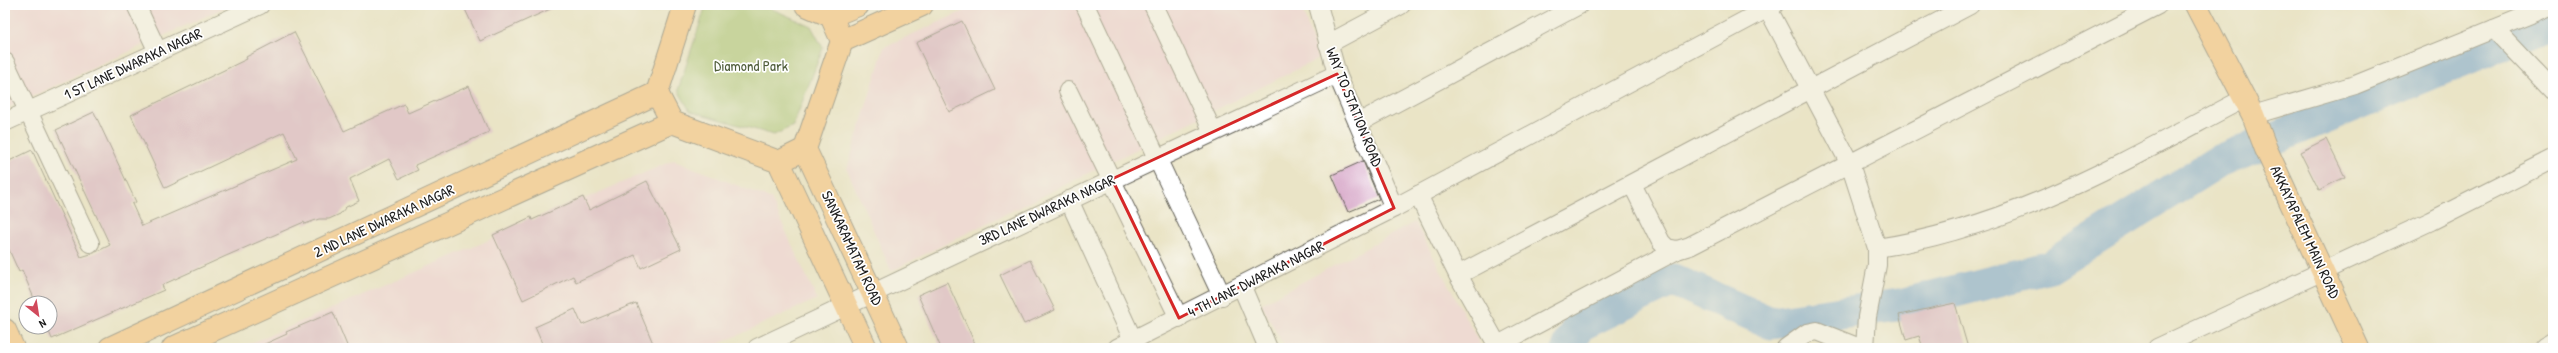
<svg xmlns="http://www.w3.org/2000/svg" width="2558" height="353" viewBox="0 0 2558 353" font-family="'Patrick Hand',sans-serif">
<style>
.built{fill:#f3cfdf}
.green{fill:#9fc16a;stroke:#5e6e43}
.lines{fill:none;stroke-linecap:round;stroke-linejoin:round}
.river{stroke:#669dd4;stroke-width:33}
.building{fill:#d7a7c8}
.minor-casing{stroke:#646258;stroke-width:20}
.major-casing{stroke:#646258;stroke-width:24}
.minor{stroke:#fff;stroke-width:18}
.major{stroke:#fdbc70;stroke-width:22}
.marked{fill:none;stroke:#d62828;stroke-width:3;stroke-linejoin:round}
.labels{text-anchor:middle;stroke-width:3.5;stroke-linejoin:round;paint-order:stroke}
.street-label{font-size:15px;fill:#1c1c1c;stroke:#fff}
.park-label{font-size:15px;fill:#505e3b;stroke:#fff}
</style>
<rect width="100%" height="100%" fill="#fff"/>
<filter id="ink" filterUnits="userSpaceOnUse"><feTurbulence type="fractalNoise" baseFrequency=".025" numOctaves="2"/><feDisplacementMap in="SourceGraphic" scale="8" xChannelSelector="R" yChannelSelector="G"/><feConvolveMatrix kernelMatrix="1 2 1 2 8 2 1 2 1" color-interpolation-filters="sRGB"/></filter>
<filter id="wash" filterUnits="userSpaceOnUse"><feTurbulence type="fractalNoise" baseFrequency=".012" numOctaves="4" result="noise"/><feDisplacementMap in="SourceGraphic" scale="16" xChannelSelector="R" yChannelSelector="G"/><feGaussianBlur stdDeviation="0.9" result="paint"/><feColorMatrix in="noise" values="0 0 0 0 0 0 0 0 0 0 0 0 0 0 0 0 0 1.4 0 .05"/><feComposite in="paint" operator="in"/></filter>
<g filter="url(#wash)">
<rect width="100%" height="100%" fill="#eae4c6"/>
<!-- built -->
<g class="built">
<path d="M5 5H230L5 109Z"/>
<path d="M977 5H1301L1318 59 891 271 847 169 884 47Z"/>
<path d="M674 160 771 199 817 299 710 348H240Z"/>
<path d="M1415 222 1482 348H1285L1261 304Z"/>
</g>
<!-- green -->
<path class="green" d="M706 5H763L811 26 823 48 793 126 774 135 690 111 678 90Z"/>
<g class="lines">
<!-- river -->
<path class="river" d="M1568 348 1578 326 1673 280 1771 323 1905 304 2050 267 2217 162 2553 23"/>
</g>
<g id="blocks">
<!-- building -->
<g class="building">
<path d="M463 5H559L480 41Z"/>
<path d="M962 21 995 90 949 112 916 43Z"/>
<path d="M294 32 344 131 404 104 408 113 469 86 489 132 415 165 418 170 399 179 389 159 350 179 359 201 346 207 340 214 329 219H319L305 224 304 222 226 256 162 285 164 290 52 339 47 327H50V303H36L22 270 19 272 5 241V163L32 150 81 257 94 253 110 245 56 130 94 112 136 202 132 204 142 226 297 159 284 132 165 188 131 115 247 59 246 57Z"/>
<path d="M2326 139 2345 177 2319 190 2300 152Z"/>
<path d="M1363 161 1379 199 1348 212 1332 175Z"/>
<path d="M647 181 681 249 641 268 635 255 576 282 573 276 523 300 493 235 531 217 532 220 583 197 589 210Z"/>
<path d="M1030 260 1055 310 1024 324 1000 275Z"/>
<path d="M947 282 977 348H941L918 295Z"/>
<path d="M636 303 655 348H544L535 327 575 309 582 325Z"/>
<path d="M1955 303 1968 348H1923L1919 336 1906 340 1899 315Z"/>
<path d="M333 312 348 348H256L287 334 286 332Z"/>
</g>
</g>
</g>
<g filter="url(#ink)">
<use href="#blocks" fill-opacity="0" stroke="#646258" stroke-width="1"/>
<g class="lines">
<defs>
<g id="minor">
<path d="M136 5 158 52"/>
<path d="M1085 5 1222 296"/>
<path d="M1153 5 1213 132"/>
<path d="M1318 5 1337 74 1394 208"/>
<path d="M1766 5 1850 164 1877 248V265L1867 317 1865 348"/>
<path d="M2494 29 2553 91"/>
<path d="M1328 44 1401 5"/>
<path d="M5 62 90 243"/>
<path d="M1068 91 1179 318"/>
<path d="M2253 115 2355 85 2553 5"/>
<path d="M5 122 260 5"/>
<path d="M1358 123 1579 5"/>
<path d="M1632 184 1661 242 1667 248 1677 250"/>
<path d="M1418 195 1458 275 1499 348"/>
<path d="M1069 200 1133 340"/>
<path d="M1877 248C2014 227 2124 161 2245 98"/>
<path d="M1458 275 1970 5"/>
<path d="M1242 287 1268 348"/>
<path d="M1498 345 1677 250 1690 246 2158 5"/>
<path d="M757 348 1337 74"/>
<path d="M1117 348 1394 208 1774 5"/>
<path d="M1786 348 1807 333 1817 331 1860 348"/>
<path d="M2157 348 2431 221 2553 159"/>
<path d="M2545 348 2553 343"/>
</g>
<g id="major">
<path d="M685 5 657 93 672 122 779 162 805 149 842 41 831 16 806 5"/>
<path d="M2196 5 2253 115 2266 149 2358 348"/>
<path d="M831 16 858 5"/>
<path d="M842 41 922 5"/>
<path d="M805 149 898 348"/>
<path d="M779 162 866 348"/>
<path d="M5 330 13 348"/>
<path d="M110 348 657 93"/>
<path d="M173 348 672 122"/>
</g>
</defs>
<!-- minor casing -->
<use href="#minor" class="minor-casing"/>
<!-- major casing -->
<use href="#major" class="major-casing"/>
<!-- minor -->
<use href="#minor" class="minor"/>
<!-- major -->
<use href="#major" class="major"/>
</g>
</g>
<!-- marked area -->
<path d="M0 0H2558V353H0ZM1337 74 1394 208 1179 318 1112 179Z" fill="#eae4c6" fill-opacity=".55" fill-rule="evenodd"/>
<path class="marked" d="M1337 74 1394 208 1179 318 1112 179Z"/>
<g class="labels">
<!-- street labels -->
<g class="street-label">
<text transform="translate(133 64) rotate(-25)" y="5">1 ST LANE DWARAKA NAGAR</text>
<text transform="translate(1354 107) rotate(68)" y="5">WAY TO STATION ROAD</text>
<text transform="translate(1047 210) rotate(-25)" y="5">3RD LANE DWARAKA NAGAR</text>
<text transform="translate(384 221) rotate(-25)" y="5">2 ND LANE DWARAKA NAGAR</text>
<text transform="translate(2305 232) rotate(65)" y="5">AKKAYAPALEM MAIN ROAD</text>
<text transform="translate(852 248) rotate(65)" y="5">SANKARAMATAM ROAD</text>
<text transform="translate(1256 279) rotate(-27)" y="5">4 TH LANE DWARAKA NAGAR</text>
</g>
<!-- park labels -->
<g class="park-label">
<text x="751" y="71">Diamond Park</text>
</g>
</g>
<!-- margin -->
<rect width="2558" height="353" fill="none" stroke="#fff" stroke-width="20"/>
<!-- north arrow -->
<g transform="translate(38 315) rotate(150)"><circle r="19" fill="#ffffff" stroke="#a4a4a4"/>
<path d="M0-3L7 15L0 10L-7 15Z" fill="#d1495b"/>
<text y="-6" font-size="11" font-weight="bold" text-anchor="middle" fill="#1c1c1c">N</text>
</g>
</svg>
